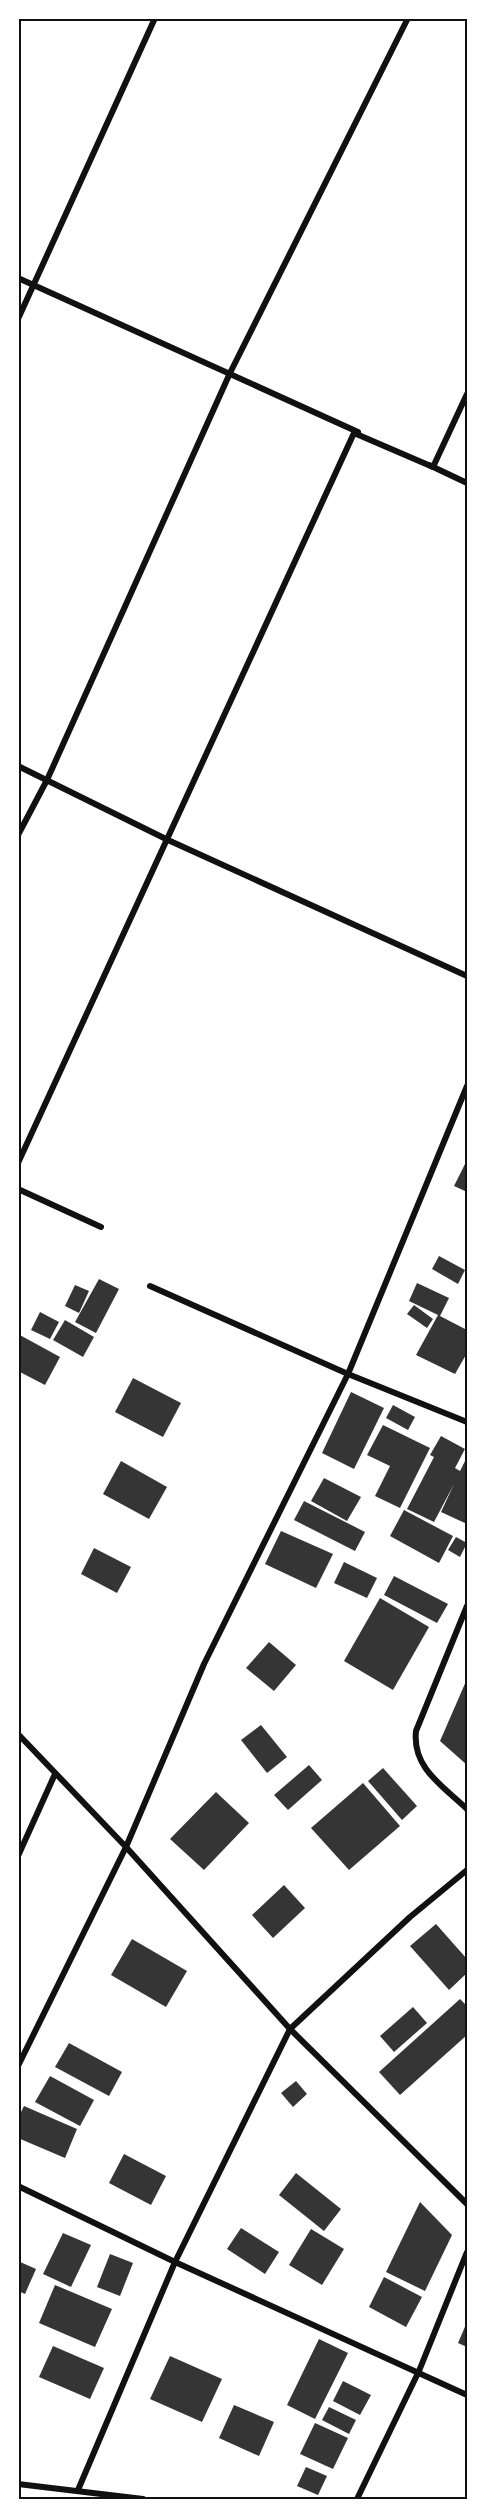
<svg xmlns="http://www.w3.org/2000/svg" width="485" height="2517" viewBox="0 0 485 2517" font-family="'Open Sans',sans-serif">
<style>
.building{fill:#353535}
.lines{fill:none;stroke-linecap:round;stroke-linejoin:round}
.minor{stroke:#111;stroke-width:6}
.neatline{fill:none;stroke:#111;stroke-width:2}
</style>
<rect width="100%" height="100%" fill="#fff"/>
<!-- building -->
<g class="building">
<path d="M467 1160V1192L454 1186Z"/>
<path d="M439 1256 465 1270 458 1284 432 1269Z"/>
<path d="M99 1279 119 1289 96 1333 75 1322Z"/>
<path d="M417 1283 449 1298 440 1316 467 1330V1353L455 1374 416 1355 438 1315 409 1301Z"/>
<path d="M75 1285 89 1291 79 1313 65 1306Z"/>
<path d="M414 1305 433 1319 427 1328 407 1314Z"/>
<path d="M40 1312 59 1322 50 1339 31 1330Z"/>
<path d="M65 1320 94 1337 83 1357 53 1340Z"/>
<path d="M18 1334 60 1357 45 1385 18 1371Z"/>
<path d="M133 1378 181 1403 163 1437 115 1412Z"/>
<path d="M351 1392 384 1408 354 1469 322 1453Z"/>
<path d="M393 1405 415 1417 408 1430 386 1418Z"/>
<path d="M383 1425 430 1448 400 1508 375 1496 390 1466 367 1455Z"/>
<path d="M441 1436 465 1449 455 1468 460 1471 467 1457V1524L441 1512 454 1484 434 1522 407 1509 434 1457 430 1455Z"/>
<path d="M121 1461 167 1487 149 1519 103 1494Z"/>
<path d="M324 1478 361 1497 347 1521 311 1501Z"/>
<path d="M304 1501 365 1532 355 1551 294 1520Z"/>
<path d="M404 1510 453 1536 439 1563 390 1536Z"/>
<path d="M281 1531 333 1554 316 1588 265 1564Z"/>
<path d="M456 1537 467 1543 460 1557 448 1550Z"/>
<path d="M94 1548 131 1567 117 1593 81 1574Z"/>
<path d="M344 1562 377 1578 367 1598 334 1583Z"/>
<path d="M394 1576 448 1604 437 1623 384 1595Z"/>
<path d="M380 1598 429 1627 393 1690 344 1661Z"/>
<path d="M269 1642 296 1665 274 1691 246 1668Z"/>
<path d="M467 1679V1765L440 1741Z"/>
<path d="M261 1725 287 1757 267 1773 241 1740Z"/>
<path d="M309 1765 322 1780 288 1810 274 1795Z"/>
<path d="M383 1768 417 1806 402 1820 368 1781Z"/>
<path d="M363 1783 400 1826 349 1870 311 1828Z"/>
<path d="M216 1792 249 1823 204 1870 170 1839Z"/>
<path d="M284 1885 305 1908 273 1938 252 1915Z"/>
<path d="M436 1924 467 1959V1973L449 1990 410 1946Z"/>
<path d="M132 1939 187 1971 166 2007 111 1975Z"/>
<path d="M460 1999 467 2006V2035L400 2095 379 2072Z"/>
<path d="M413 2007 427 2023 394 2052 380 2036Z"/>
<path d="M69 2043 122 2072 109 2096 55 2067Z"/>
<path d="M50 2076 94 2100 80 2126 35 2102Z"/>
<path d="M296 2081 307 2094 293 2107 281 2093Z"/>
<path d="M24 2106 77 2129 65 2158 18 2138V2118Z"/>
<path d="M124 2154 166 2176 151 2205 109 2183Z"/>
<path d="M296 2173 341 2209 324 2231 279 2195Z"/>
<path d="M420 2202 452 2235 425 2291 386 2272Z"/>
<path d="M241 2228 279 2252 265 2274 227 2249Z"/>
<path d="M311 2229 344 2249 322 2285 289 2265Z"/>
<path d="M63 2233 91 2245 71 2287 43 2274Z"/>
<path d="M110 2254 133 2263 120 2296 97 2287Z"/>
<path d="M18 2261 36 2269 25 2294 18 2291Z"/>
<path d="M384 2277 422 2297 406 2327 369 2307Z"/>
<path d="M55 2285 112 2309 95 2347 39 2323Z"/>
<path d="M467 2322V2347L458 2343Z"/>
<path d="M319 2339 348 2353 315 2419 287 2405Z"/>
<path d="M53 2346 104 2368 90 2399 39 2377Z"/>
<path d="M170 2356 222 2379 202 2422 150 2399Z"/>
<path d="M343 2381 371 2395 360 2415 333 2401Z"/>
<path d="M234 2405 274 2422 259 2456 219 2438Z"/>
<path d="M329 2407 356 2420 349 2434 322 2420Z"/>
<path d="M315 2423 348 2438 333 2469 300 2454Z"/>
<path d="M306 2467 327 2476 318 2495 297 2486Z"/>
</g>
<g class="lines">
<!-- minor -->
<g class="minor">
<path d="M18 278 358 432"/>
<path d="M18 319 155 18"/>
<path d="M429 465 467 483"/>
<path d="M18 766 168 840 467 976"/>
<path d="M18 835 47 780 230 373 408 18"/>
<path d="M18 1163 354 433 433 467 467 394"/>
<path d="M18 1189 101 1227"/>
<path d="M150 1286 348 1374 467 1422"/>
<path d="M467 1606 416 1731C412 1768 443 1786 467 1809"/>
<path d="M18 1734 126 1847 290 2029 410 1917 467 1870"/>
<path d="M18 1856 55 1774"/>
<path d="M18 2066 126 1847 204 1664 348 1374 467 1086"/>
<path d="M18 2186 175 2262 78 2490"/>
<path d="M467 2204 290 2029 175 2262 467 2395"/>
<path d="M18 2484 143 2499"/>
<path d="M357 2499 419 2371 467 2252"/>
</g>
</g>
<!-- border -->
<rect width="485" height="2517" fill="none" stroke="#ffffff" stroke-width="39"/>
<rect x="20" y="20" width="446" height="2478" class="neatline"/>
</svg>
